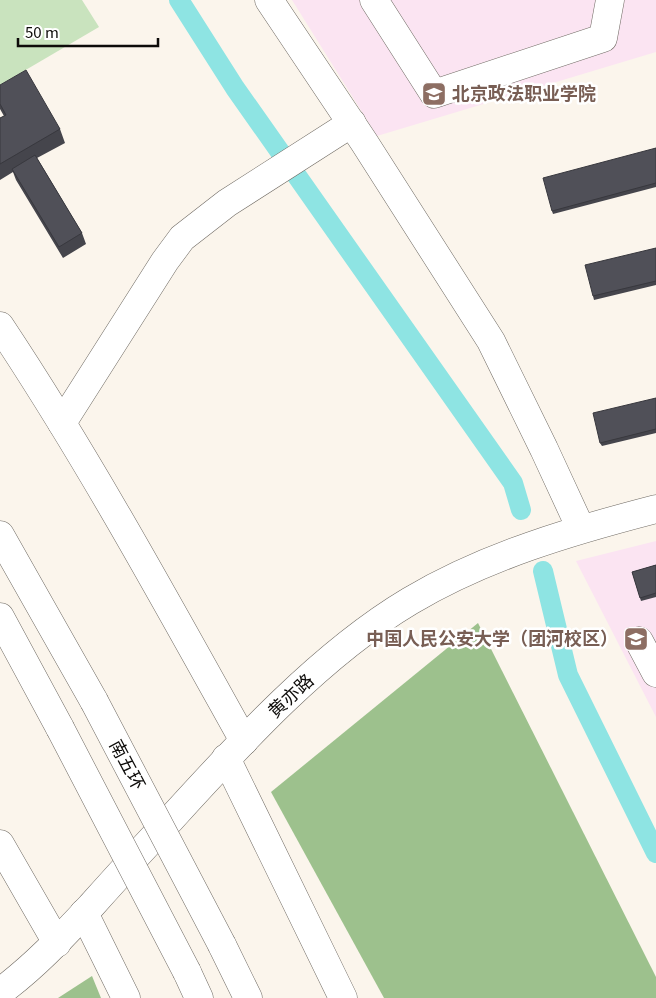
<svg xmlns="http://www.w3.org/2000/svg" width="656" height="998" viewBox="0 0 656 998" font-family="Georgia,'Noto Sans SC',serif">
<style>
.education{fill:#fbe4f2}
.green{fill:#c9e3be}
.forest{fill:#9dc18d}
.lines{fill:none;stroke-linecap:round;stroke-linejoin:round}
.canal{stroke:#8ee4e3;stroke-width:20}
.minor-casing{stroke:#6f6a63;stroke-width:29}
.major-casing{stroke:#6f6a63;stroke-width:29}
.highway-casing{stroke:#6f6a63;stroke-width:29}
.minor{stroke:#fff;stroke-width:28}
.major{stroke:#fff;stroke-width:28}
.highway{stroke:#fff;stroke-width:28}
.highway-bridge-casing{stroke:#6f6a63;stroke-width:29;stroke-linecap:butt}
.highway-bridge{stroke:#fff;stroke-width:28}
.wall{fill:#45454c}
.building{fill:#505058;stroke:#38383e}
.labels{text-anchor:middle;stroke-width:5;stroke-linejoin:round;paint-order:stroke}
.education-label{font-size:18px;font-weight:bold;fill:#785e54;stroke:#fff;text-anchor:start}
.street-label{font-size:18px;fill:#0d0b09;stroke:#fff}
</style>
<rect width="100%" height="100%" fill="#fbf5ec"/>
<!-- education -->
<g class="education">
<path d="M292 0H656V52L377 136Z"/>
<path d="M656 541V717L576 561Z"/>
</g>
<!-- green -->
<path class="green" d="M0 0H82L99 27 0 85Z"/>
<!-- forest -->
<g class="forest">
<path d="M478 623 656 977V998H384L271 792Z"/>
<path d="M92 976 101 998H58Z"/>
</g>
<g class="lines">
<!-- canal -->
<g class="canal">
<path d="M179 0 235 88 513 483 521 510"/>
<path d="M543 571 568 675 656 853"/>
</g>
<defs>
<g id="minor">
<path d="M269 0 364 142 491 341 544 449 581 529"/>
<path d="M374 0 434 94 603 38 610 0"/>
<path d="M0 326C89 460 166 601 244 741"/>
<path d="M62 423 165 261 182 238 227 203 352 123"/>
<path d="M639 641 656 673"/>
<path d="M0 844 57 943"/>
</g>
<path id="major" d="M0 992C34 967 62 937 91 906 117 877 143 848 170 820 240 743 321 654 410 601 486 556 571 531 656 509"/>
<g id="highway">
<path d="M0 535 94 701"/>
<path d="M0 617 60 728"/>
<path d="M226 758 343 998"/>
<path d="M84 913 126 998"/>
<path d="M222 945 248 998"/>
<path d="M187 972 199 998"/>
</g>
</defs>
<!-- minor casing -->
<use href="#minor" class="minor-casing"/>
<!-- major casing -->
<use href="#major" class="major-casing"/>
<!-- highway casing -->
<use href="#highway" class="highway-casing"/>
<!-- minor -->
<use href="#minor" class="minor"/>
<!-- major -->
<use href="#major" class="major"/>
<!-- highway -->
<use href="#highway" class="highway"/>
<defs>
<g id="highway-bridge">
<path d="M94 701 222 945"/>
<path d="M60 728 187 972"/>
</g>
</defs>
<!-- highway-bridge casing -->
<use href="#highway-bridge" class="highway-bridge-casing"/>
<!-- highway-bridge -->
<use href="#highway-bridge" class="highway-bridge"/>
</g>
<!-- wall -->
<g class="wall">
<path d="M0 85 60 129 65 143 37 158 82 233 86 244 63 258 16 180 13 172 0 180V118L4 116 0 109Z"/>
<path d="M656 148V187L553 214 552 211Z"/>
<path d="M656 248V285L594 300 593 296Z"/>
<path d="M656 398V433L602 446 600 443Z"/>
<path d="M656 565V597L641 601 632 572Z"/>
</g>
<!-- building -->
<g class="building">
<path d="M26 70 60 129 0 164V118L6 115 0 104V85Z"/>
<path d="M656 148V183L552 211 543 178Z"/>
<path d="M35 155 82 233 59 247 12 169Z"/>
<path d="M656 248V281L593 296 585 265Z"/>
<path d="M656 398V429L600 443 593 413Z"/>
<path d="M656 565V593L640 598 632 572Z"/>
</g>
<!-- icons -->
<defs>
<symbol id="university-square" viewBox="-11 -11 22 22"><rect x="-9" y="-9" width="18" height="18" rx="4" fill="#8d6e63" stroke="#fff"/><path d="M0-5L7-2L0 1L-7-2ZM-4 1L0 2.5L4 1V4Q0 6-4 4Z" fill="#fff"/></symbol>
</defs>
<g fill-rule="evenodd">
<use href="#university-square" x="420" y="80" width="28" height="28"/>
<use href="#university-square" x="622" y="625" width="28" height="28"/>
</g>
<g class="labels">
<!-- education labels -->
<g class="education-label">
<text x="452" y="100">北京政法职业学院</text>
<text x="618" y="645" text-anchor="end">中国人民公安大学（团河校区）</text>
</g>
<!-- street labels -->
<g class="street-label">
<text transform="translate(291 696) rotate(-43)" y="6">黄亦路</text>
<text transform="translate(127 765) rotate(62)" y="6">南五环</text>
</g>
</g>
<!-- scale -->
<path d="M18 38v8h140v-8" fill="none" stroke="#0d0b09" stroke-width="2.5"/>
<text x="25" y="38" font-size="15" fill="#0d0b09" stroke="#ffffff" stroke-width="4" paint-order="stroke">50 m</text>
</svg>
